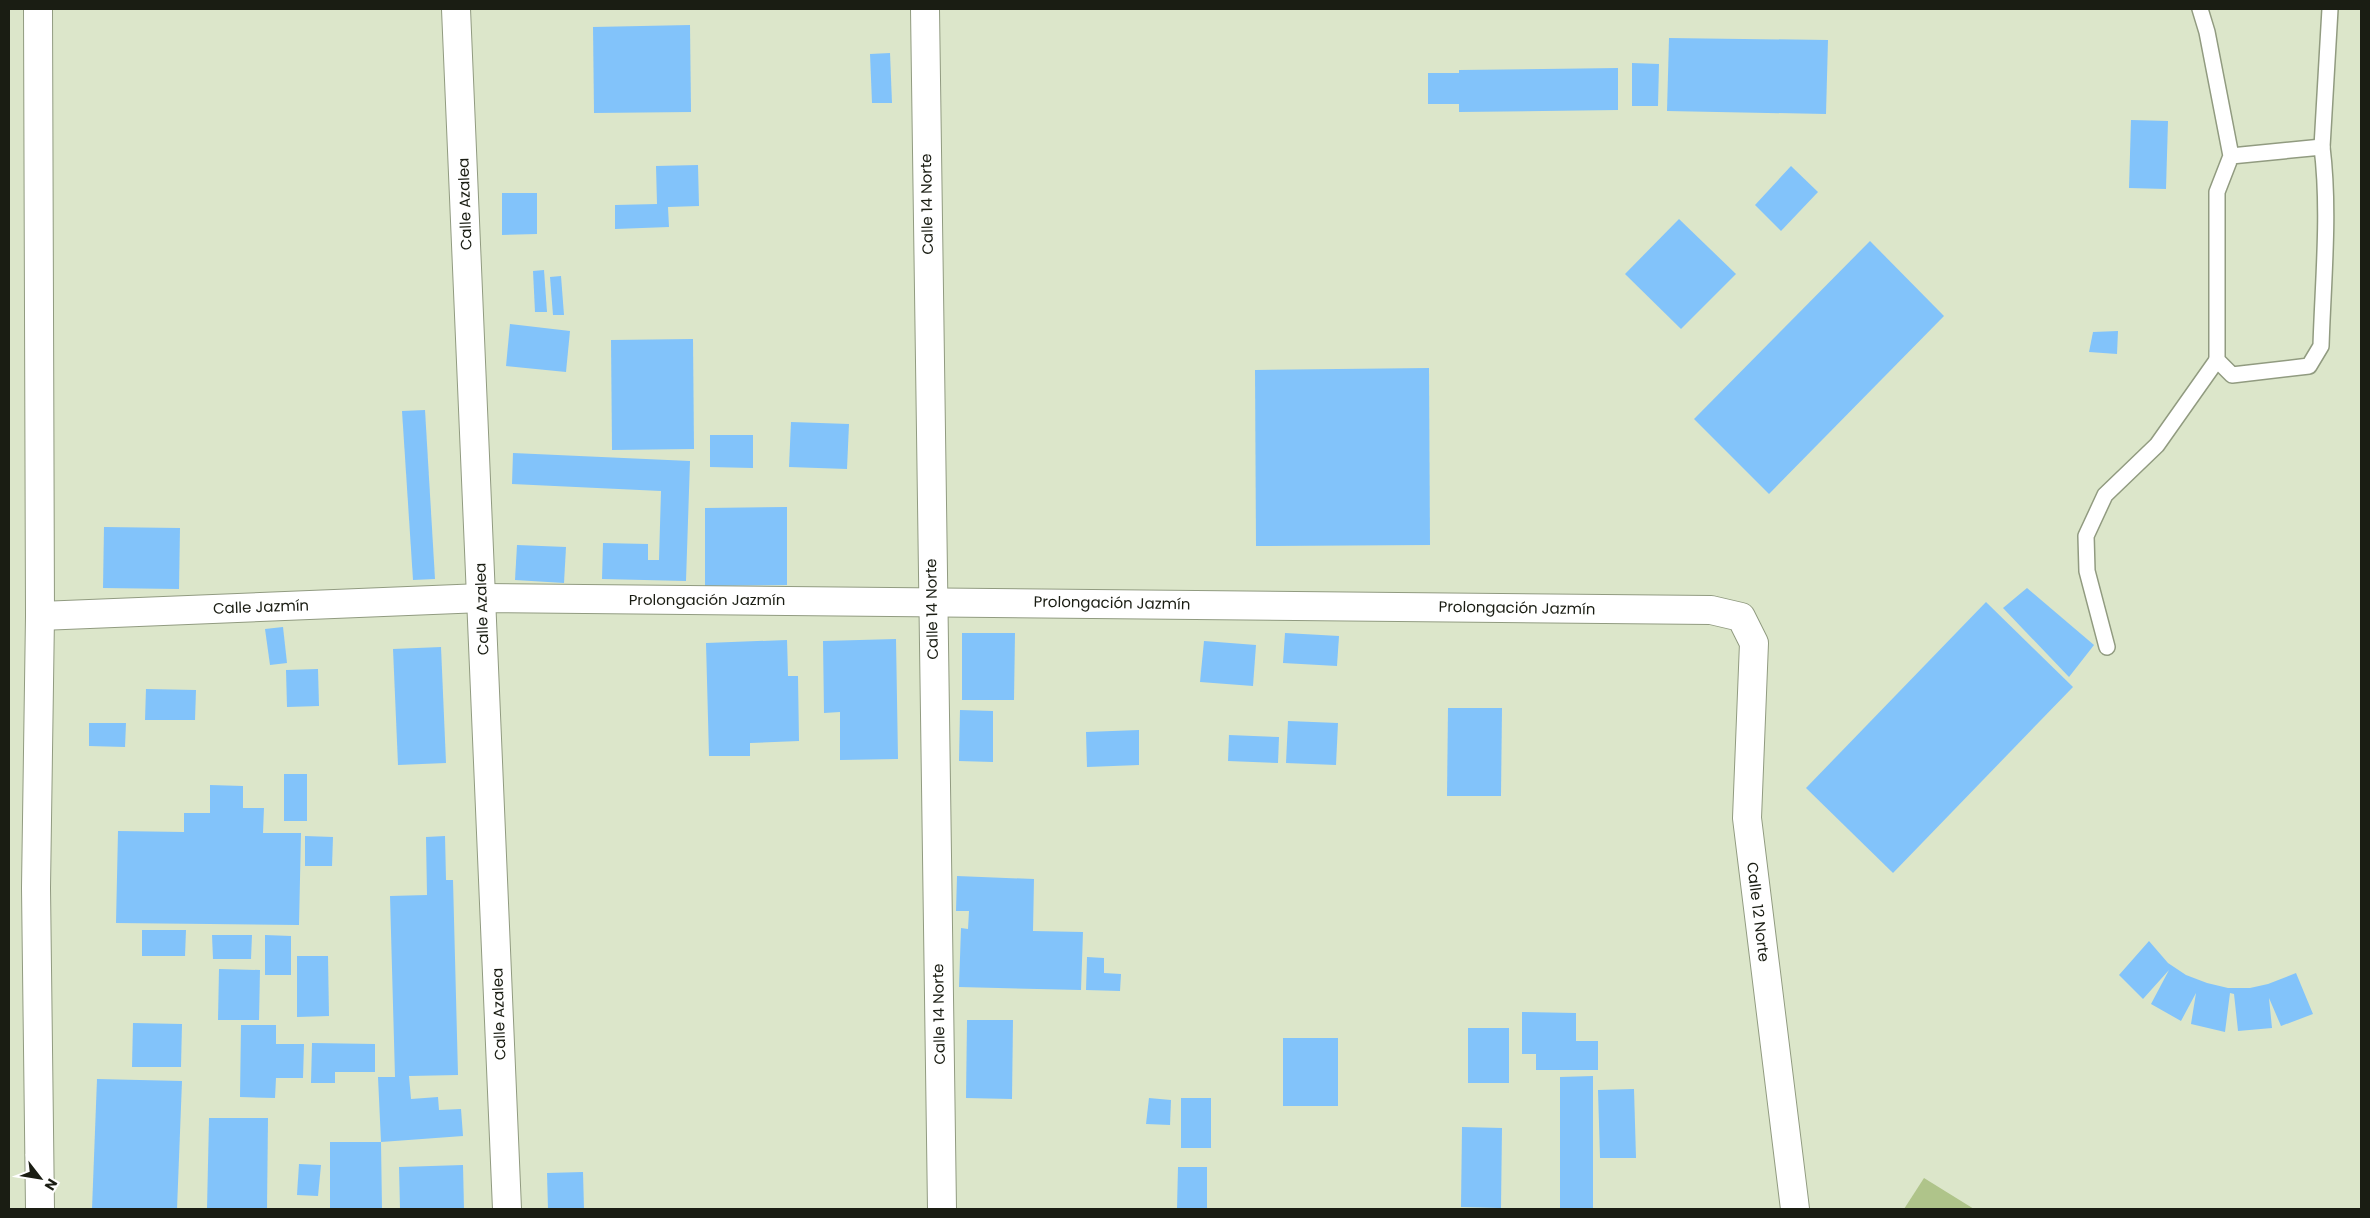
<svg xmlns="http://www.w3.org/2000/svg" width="2370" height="1218" viewBox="0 0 2370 1218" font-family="Poppins,sans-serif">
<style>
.green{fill:#afc48a}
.building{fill:#82c3fa}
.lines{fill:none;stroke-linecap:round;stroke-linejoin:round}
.lane-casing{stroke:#919b80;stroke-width:18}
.street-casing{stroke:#919b80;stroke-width:30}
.secondary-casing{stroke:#919b80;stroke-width:30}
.lane{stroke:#fff;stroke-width:15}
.street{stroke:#fff;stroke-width:28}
.secondary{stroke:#fff;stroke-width:28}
.labels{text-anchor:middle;stroke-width:5;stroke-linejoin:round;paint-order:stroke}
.street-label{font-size:15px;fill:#1a1d13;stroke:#fff}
</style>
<rect width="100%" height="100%" fill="#dce6ca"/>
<!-- green -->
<path class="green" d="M1924 1178 1974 1209H1904Z"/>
<!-- building -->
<g class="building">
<path d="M690 25 691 112 594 113 593 27Z"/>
<path d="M1669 38 1828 40 1826 114 1667 111Z"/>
<path d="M890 53 892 103H872L870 54Z"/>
<path d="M1632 63 1659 64 1658 106H1632Z"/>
<path d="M1618 68V110L1459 112V104H1428V73H1459V70Z"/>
<path d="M2131 120 2168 121 2166 189 2129 188Z"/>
<path d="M698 165 699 206 668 207 669 227 615 229V205L657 204 656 166Z"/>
<path d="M1791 166 1818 192 1781 231 1755 205Z"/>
<path d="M502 193H537V234L502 235Z"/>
<path d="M1679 219 1736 274 1681 329 1625 274Z"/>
<path d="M1870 241 1944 316 1769 494 1694 419Z"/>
<path d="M544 270 547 312H535L533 271Z"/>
<path d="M561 276 564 315H553L550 277Z"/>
<path d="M510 324 570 331 566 372 506 366Z"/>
<path d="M2118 331 2117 354 2089 352 2093 332Z"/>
<path d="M693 339 694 449 612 450 611 340Z"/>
<path d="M1429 368 1430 545 1256 546 1255 370Z"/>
<path d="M425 410 435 579 413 580 402 411Z"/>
<path d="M791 422 849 424 847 469 789 467Z"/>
<path d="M710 435H753V468L710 467Z"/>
<path d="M513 453 690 461 686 581 602 579 603 543 648 544V560H659L661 491 512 484Z"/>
<path d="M787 507V585L705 586V508Z"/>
<path d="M104 527 180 528 179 589 103 588Z"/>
<path d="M517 545 566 547 564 583 515 580Z"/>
<path d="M2027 588 2094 645 2069 677 2003 608Z"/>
<path d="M1986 602 2073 687 1893 873 1806 788Z"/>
<path d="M283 627 287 663 270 665 265 629Z"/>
<path d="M962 633H1015L1014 700H962Z"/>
<path d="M1285 633 1339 636 1337 666 1283 663Z"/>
<path d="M896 639 898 759 840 760V712L824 713 823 641Z"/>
<path d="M787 640 788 676H798L799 741 750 743V756H709L706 643Z"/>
<path d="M1204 641 1256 645 1253 686 1200 682Z"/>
<path d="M441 647 446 763 398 765 393 649Z"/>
<path d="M318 669 319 706 287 707 286 670Z"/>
<path d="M146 689 196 690 195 720H145Z"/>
<path d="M1448 708H1502L1501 796H1447Z"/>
<path d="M960 710 993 711V762L959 761Z"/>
<path d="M1288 721 1338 723 1336 765 1286 763Z"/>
<path d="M89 723H126L125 747 89 746Z"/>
<path d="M1139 730V765L1087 767 1086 732Z"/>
<path d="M1229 735 1279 737 1278 763 1228 761Z"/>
<rect x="284" y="774" width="23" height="47"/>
<path d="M210 785 243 786V808H264L263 833H301L299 925 116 923 118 831 184 832V813H210Z"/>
<path d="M305 836 333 837 332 866H305Z"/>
<path d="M445 836 446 880H453L458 1075 409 1076 411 1099 438 1097 439 1110 461 1109 463 1136 381 1142 382 1209H330V1142H381L378 1077H395L390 896 427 895 426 837Z"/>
<path d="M957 876 1034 879 1033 931 1083 932 1081 990 959 987 961 928 968 929 969 911H956Z"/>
<path d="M142 930H186L185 956H142Z"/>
<path d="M212 935H252L251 959H213Z"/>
<path d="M265 935 291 936V975H265Z"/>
<path d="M2149 941 2168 963 2186 975 2207 983 2228 988H2250L2268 984 2296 973 2313 1014 2281 1026 2269 998 2272 1028 2238 1031 2234 994 2230 993 2225 1032 2191 1024 2196 993 2181 1021 2151 1004 2169 970 2143 999 2119 975Z"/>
<path d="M297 956H328L329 1016 297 1017Z"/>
<path d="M1087 957 1104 958V973L1121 974 1120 991 1086 990Z"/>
<path d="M219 969 260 970 259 1020H218Z"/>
<path d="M1522 1012 1576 1013V1041H1598V1070H1536V1054H1522Z"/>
<path d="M967 1020H1013L1012 1099 966 1098Z"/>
<path d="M133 1023 182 1024 181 1067H132Z"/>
<path d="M241 1025H276V1044H304L303 1078H276L275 1098 240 1097Z"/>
<rect x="1468" y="1028" width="41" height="55"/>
<rect x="1283" y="1038" width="55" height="68"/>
<path d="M312 1043 375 1044V1072H335V1083H311Z"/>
<path d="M1593 1076V1209H1560V1077Z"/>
<path d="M97 1079 182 1081 177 1209H92Z"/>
<path d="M1634 1089 1636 1158H1600L1598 1090Z"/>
<path d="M1149 1098 1171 1100 1170 1125 1146 1124Z"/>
<rect x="1181" y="1098" width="30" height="50"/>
<path d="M209 1118H268L267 1209H207Z"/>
<path d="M1462 1127 1502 1128 1501 1208 1461 1207Z"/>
<path d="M299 1164 321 1165 318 1196 297 1195Z"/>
<path d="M463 1165 464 1209H400L399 1167Z"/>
<path d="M1178 1167H1207V1209H1177Z"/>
<path d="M583 1172 584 1209H548L547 1173Z"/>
</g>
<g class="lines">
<defs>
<g id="lane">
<path d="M2200 9 2207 32 2231 156 2217 192V360L2232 375 2309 366 2321 346C2323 280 2330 212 2322 147L2231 156"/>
<path d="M2322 147 2330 9"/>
<path d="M2107 647 2087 571 2086 536 2105 495 2157 445 2217 360"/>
</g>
<g id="street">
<path d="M456 9 507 1209"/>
<path d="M925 9 942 1209"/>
<path d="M40 616 482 598 1711 610 1741 617 1754 643 1747 818 1795 1209"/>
</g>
<path id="secondary" d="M38 9 40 616 36 888 40 1209"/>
</defs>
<!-- lane casing -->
<use href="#lane" class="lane-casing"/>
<!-- street casing -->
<use href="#street" class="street-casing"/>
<!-- secondary casing -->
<use href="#secondary" class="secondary-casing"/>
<!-- lane -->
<use href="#lane" class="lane"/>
<!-- street -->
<use href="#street" class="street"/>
<!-- secondary -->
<use href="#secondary" class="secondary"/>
</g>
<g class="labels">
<!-- street labels -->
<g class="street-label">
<text transform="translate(465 204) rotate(-92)" y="5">Calle Azalea</text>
<text transform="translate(927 204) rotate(-91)" y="5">Calle 14 Norte</text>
<text x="707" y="605">Prolongación Jazmín</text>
<text transform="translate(1112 603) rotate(1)" y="5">Prolongación Jazmín</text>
<text transform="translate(261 607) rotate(-2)" y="5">Calle Jazmín</text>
<text transform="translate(1517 608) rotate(1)" y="5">Prolongación Jazmín</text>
<text transform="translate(482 609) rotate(-92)" y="5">Calle Azalea</text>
<text transform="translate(932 609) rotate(-91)" y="5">Calle 14 Norte</text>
<text transform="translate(1758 912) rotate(83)" y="5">Calle 12 Norte</text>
<text transform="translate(499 1014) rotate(-92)" y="5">Calle Azalea</text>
<text transform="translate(939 1014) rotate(-91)" y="5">Calle 14 Norte</text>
</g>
</g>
<!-- border -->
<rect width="2370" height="1218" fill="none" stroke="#1a1d13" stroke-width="20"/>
<!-- north arrow -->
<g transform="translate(40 1178) rotate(121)" stroke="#ffffff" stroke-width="4" paint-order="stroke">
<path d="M0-4L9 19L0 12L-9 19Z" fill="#1a1d13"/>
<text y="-8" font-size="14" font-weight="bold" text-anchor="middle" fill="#1a1d13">N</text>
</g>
</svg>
